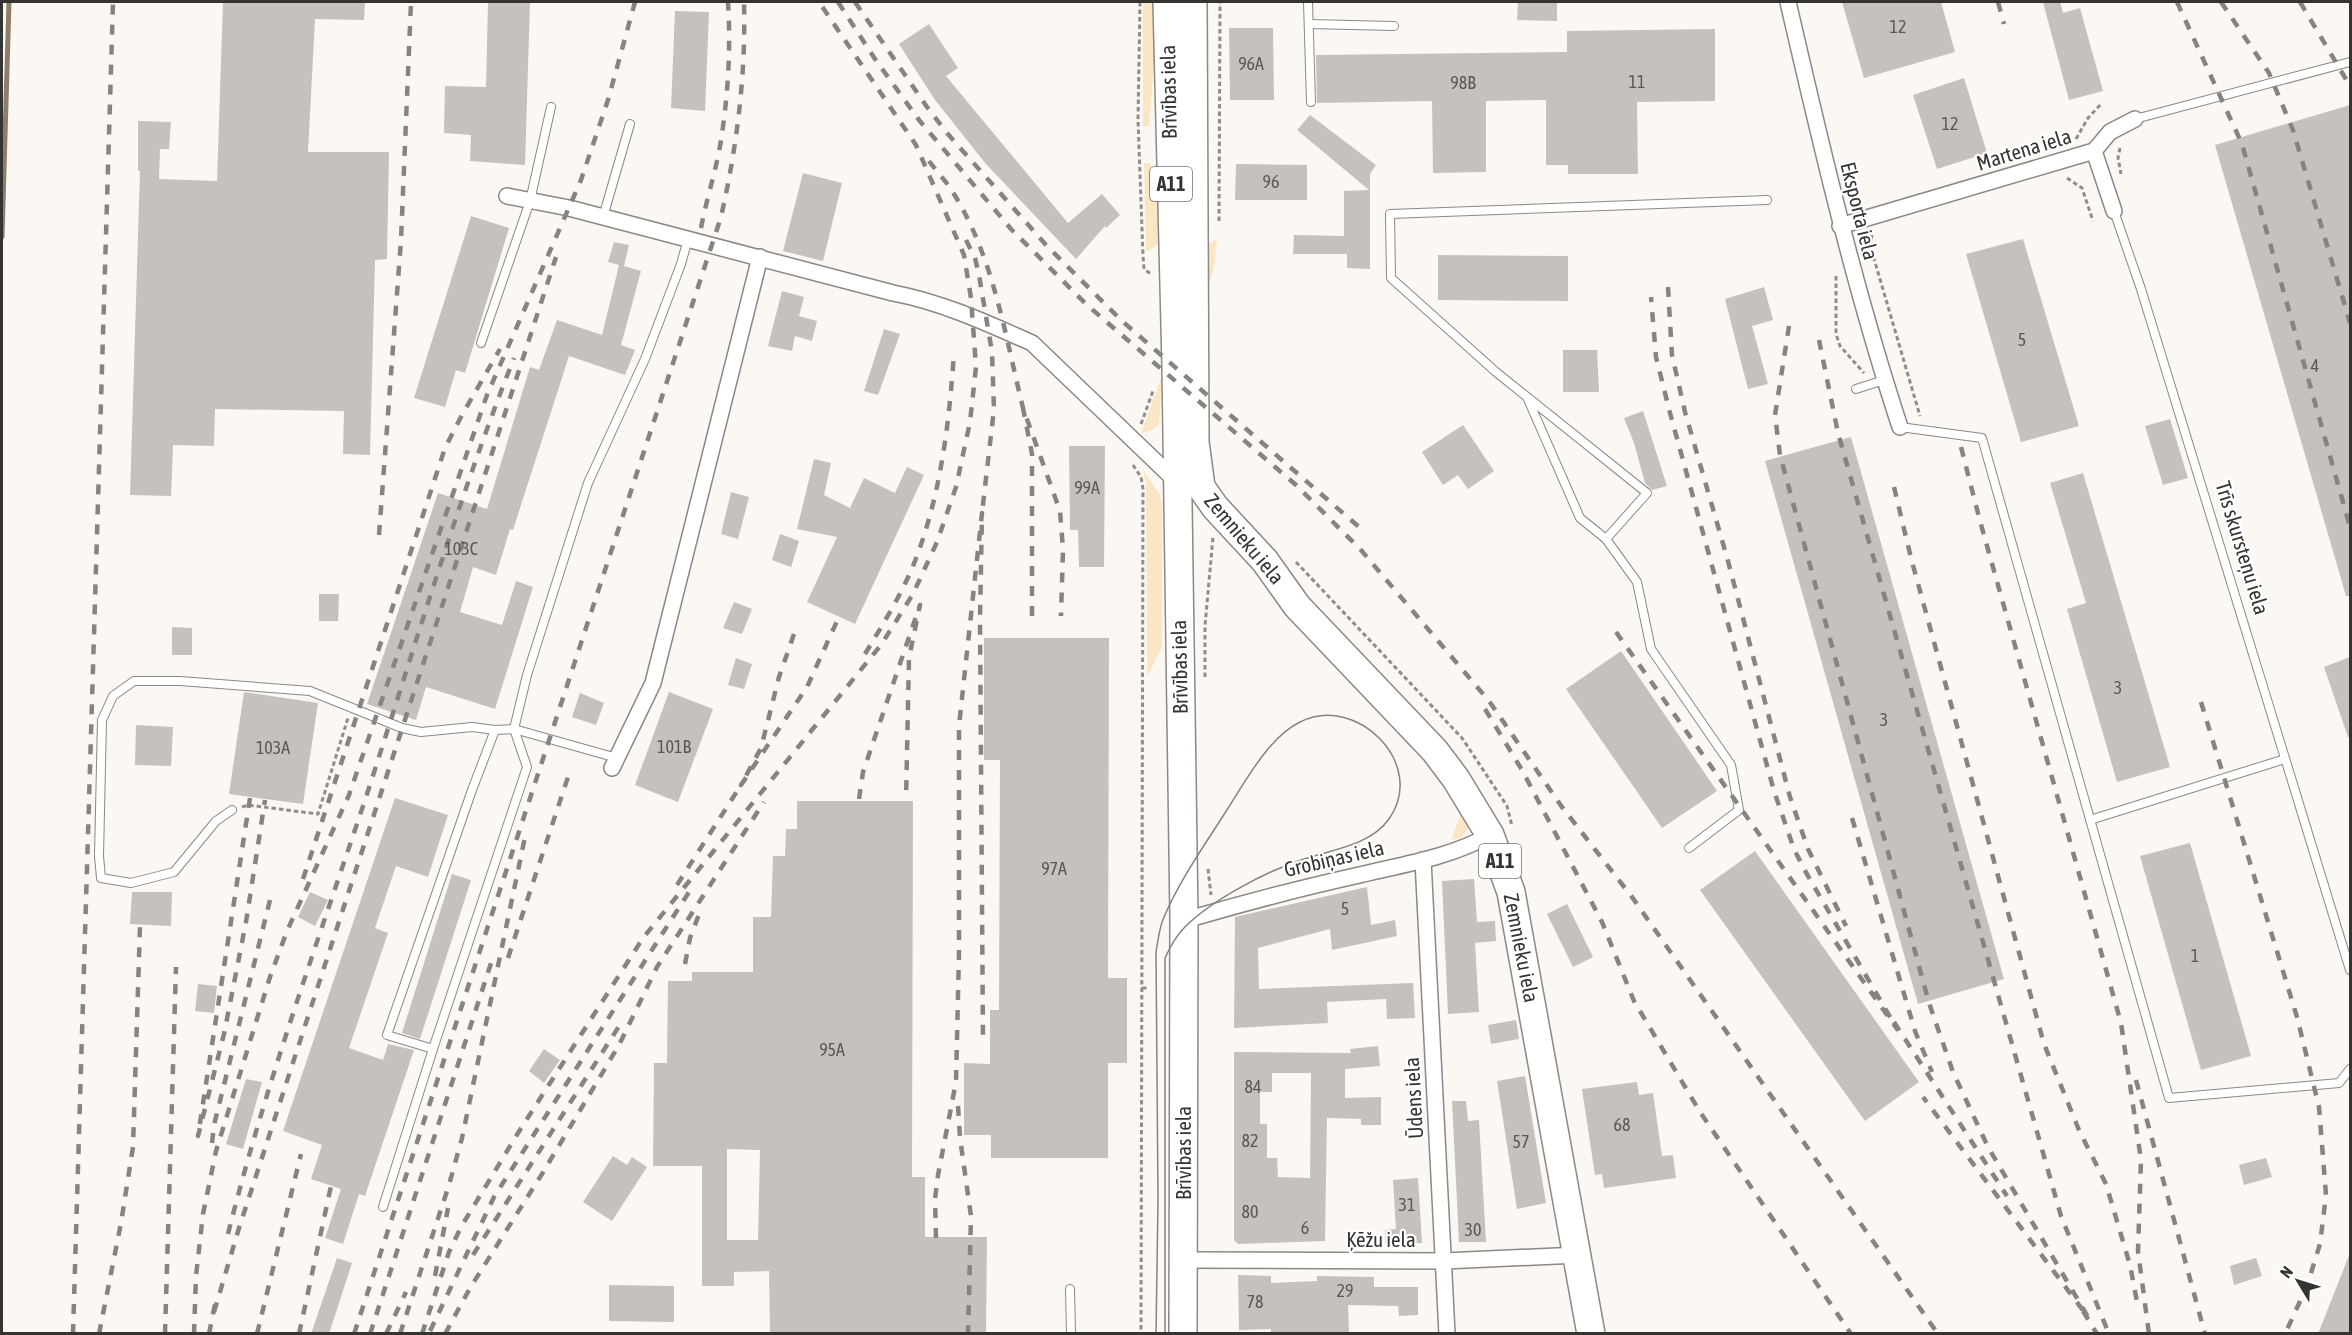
<svg xmlns="http://www.w3.org/2000/svg" width="2352" height="1335" viewBox="0 0 2352 1335" font-family="'Asap Condensed',sans-serif">
<style>
.green{fill:#fae5c5}
.lines{fill:none;stroke-linecap:round;stroke-linejoin:round}
.stream{stroke:#8c7e69;stroke-width:5}
.building{fill:#c5c2bd;fill-rule:evenodd}
.lane-casing{stroke:#8c8884;stroke-width:10}
.street-casing{stroke:#8c8884;stroke-width:18}
.highway-casing{stroke:#8c8884;stroke-width:30}
.path{stroke:#908e8a;stroke-width:3;stroke-dasharray:4.5 3;stroke-linecap:butt}
.lane{stroke:#fff;stroke-width:8}
.street{stroke:#fff;stroke-width:15}
.highway{stroke:#fff;stroke-width:27}
.tram{stroke:#868481;stroke-width:1.5}
.rail{stroke:#868481;stroke-width:4.5;stroke-dasharray:10 10;stroke-linecap:butt}
.labels{text-anchor:middle;stroke-width:4.5;stroke-linejoin:round;paint-order:stroke}
.number-label{font-size:18px;fill:#595855}
.shield{fill:#fff;stroke:#727170;stroke-width:1.5}
.shield-label{font-size:20px;font-weight:bold;fill:#353432}
.street-label{font-size:21px;fill:#353432;stroke:#fff}
</style>
<rect width="100%" height="100%" fill="#fbf7f2"/>
<!-- green -->
<g class="green">
<path d="M1143 2H1154L1155 52 1149 126 1143 127Z"/>
<path d="M1144 163H1150L1160 207 1161 241 1152 249 1146 251Z"/>
<path d="M1217 239 1214 268 1203 305 1208 245Z"/>
<path d="M1162 376 1159 424 1152 430 1141 433Z"/>
<path d="M1143 470 1160 495 1162 504V647L1147 677 1146 484Z"/>
<path d="M1460 806 1469 827 1461 838 1451 840 1461 814Z"/>
</g>
<g class="lines">
<!-- stream -->
<path class="stream" d="M2 237 9 2"/>
</g>
<!-- building -->
<g class="building">
<path d="M223 2H365L364 20 315 19 308 152H389L387 259 375 260 370 455 343 454 344 411 215 409 214 446 173 445 171 496 130 495 140 171H138V121L171 122 169 149H160L159 179 217 181Z"/>
<path d="M488 2H530L525 165 470 161 471 135 444 133 445 86 486 87Z"/>
<path d="M1518 2H1557V21L1517 20Z"/>
<path d="M1842 2H1941L1955 52 1864 78Z"/>
<path d="M2043 2H2060L2063 13 2080 8 2103 91 2069 100Z"/>
<path d="M675 11 709 12 705 111 671 108Z"/>
<path d="M929 24 958 68 946 76 1068 223 1102 194 1120 215 1106 228 1105 226 1076 259 986 164 935 100 899 44Z"/>
<path d="M1229 28H1273L1274 100H1230Z"/>
<path d="M1715 29V101L1637 102 1638 174H1568V165H1546V100L1486 101V172L1433 173 1432 101 1317 103 1316 55 1567 52V31Z"/>
<path d="M1964 78 1987 153 1937 169 1913 95Z"/>
<path d="M2350 105V596H2346L2215 145Z"/>
<path d="M1310 115 1376 165 1370 174V269L1347 268V254H1293L1294 235 1344 236V191L1369 190 1297 130Z"/>
<path d="M1236 164 1307 165V200H1235Z"/>
<path d="M803 173 842 183 823 261 783 251Z"/>
<path d="M471 216 509 228 465 373 456 370 445 407 414 398Z"/>
<path d="M2023 239 2079 426 2021 442 1966 254Z"/>
<path d="M614 242 629 245 624 266 641 271 621 345 635 350 625 375 569 356 513 530 510 529 496 575 473 567 460 612 502 625 516 581 533 587 495 709 426 687 416 720 367 704 438 493 487 509 530 367 539 370 557 320 602 335 619 265 608 262Z"/>
<path d="M1438 255 1568 256V301L1438 300Z"/>
<path d="M1764 287 1773 320 1752 326 1768 384 1748 389 1725 299Z"/>
<path d="M782 291 804 297 799 316 817 321 812 341 795 336 792 351 768 346Z"/>
<path d="M884 329 900 334 878 395 864 391Z"/>
<path d="M1563 350H1597L1599 392H1563Z"/>
<path d="M1643 411 1667 486 1652 490 1645 483 1634 443 1624 418Z"/>
<path d="M2170 419 2188 478 2163 485 2145 426Z"/>
<path d="M1463 425 1494 471 1468 489 1458 475 1443 485 1422 452Z"/>
<path d="M1851 437 2004 979 1918 1004 1765 461Z"/>
<path d="M1069 446H1105L1104 567H1079L1078 530H1070Z"/>
<path d="M814 459 831 463 824 495 850 508 864 478 895 493 907 467 924 475 855 624 807 602 837 537 797 529Z"/>
<path d="M2083 473 2170 767 2117 782 2067 609 2086 603 2050 483Z"/>
<path d="M731 492 749 497 738 539 721 534Z"/>
<path d="M780 534 799 541 791 567 772 560Z"/>
<path d="M319 594H339L338 621H319Z"/>
<path d="M734 602 752 609 742 634 723 628Z"/>
<path d="M172 627 192 628V655H172Z"/>
<path d="M984 638H1109L1108 978H1127V1063H1108V1158H991V1135H964V1063L990 1064V1010H999L1000 760H984Z"/>
<path d="M1621 651 1717 791 1662 828 1566 689Z"/>
<path d="M2350 657V737H2348L2324 667Z"/>
<path d="M736 658 752 664 744 689 728 685Z"/>
<path d="M244 692 318 703 303 804 229 794Z"/>
<path d="M669 692 713 709 678 802 635 785Z"/>
<path d="M580 693 604 703 596 725 572 717Z"/>
<path d="M136 725 173 727 171 766 135 765Z"/>
<path d="M395 798 448 815 428 877 396 866 375 928 388 933 349 1048 383 1060 388 1044 414 1050 365 1196 359 1194 343 1244 325 1238 341 1189 311 1179 322 1145 283 1131Z"/>
<path d="M797 801H913L912 1177H925V1237H987L986 1334H770L769 1271 734 1272V1286H702V1166H653L654 1063H667L668 981H692V972H753V917H771L773 856H785L786 829H797ZM727 1149 760 1150 758 1240H727Z"/>
<path d="M2190 843 2251 1056 2201 1070 2140 856Z"/>
<path d="M1755 851 1919 1082 1865 1121 1700 890Z"/>
<path d="M452 874 471 880 420 1039 402 1033Z"/>
<path d="M1474 879 1477 922 1495 921 1496 941 1475 943 1479 1012 1448 1014 1442 881Z"/>
<path d="M1367 887 1371 925 1395 920 1397 936 1332 950 1330 929 1258 948 1259 989 1413 983 1415 1018 1387 1019 1386 999 1327 1002 1328 1023 1234 1028 1235 917Z"/>
<path d="M132 892H172L171 926 130 924Z"/>
<path d="M310 892 328 900 315 926 298 917Z"/>
<path d="M1567 904 1593 957 1573 967 1547 914Z"/>
<path d="M198 984 217 986 214 1013 195 1011Z"/>
<path d="M1516 1020 1519 1039 1491 1044 1488 1025Z"/>
<path d="M1378 1046 1380 1066 1345 1069V1098L1381 1097V1125H1361V1119L1327 1118 1325 1241 1238 1244 1234 1240V1052L1351 1053 1350 1049ZM1272 1073H1311L1310 1178 1278 1177 1277 1158H1267V1124H1260V1092H1272Z"/>
<path d="M544 1049 560 1060 544 1083 529 1071Z"/>
<path d="M1525 1076 1546 1203 1517 1209 1497 1081Z"/>
<path d="M246 1079 262 1082 243 1149 226 1144Z"/>
<path d="M1637 1082 1639 1095 1653 1093 1662 1156 1673 1155 1676 1178 1604 1188 1602 1174 1595 1175 1582 1089Z"/>
<path d="M1452 1101H1466L1468 1121 1479 1120 1486 1242H1459Z"/>
<path d="M613 1156 627 1165 632 1157 647 1167 612 1221 583 1202Z"/>
<path d="M2266 1158 2272 1177 2244 1185 2239 1165Z"/>
<path d="M1418 1178 1422 1243 1385 1244V1230L1396 1229 1393 1180Z"/>
<path d="M2350 1253V1334H2318Z"/>
<path d="M337 1258 352 1263 329 1334H311Z"/>
<path d="M2256 1258 2262 1276 2234 1285 2230 1266Z"/>
<path d="M1238 1275 1271 1276V1283L1317 1281V1276L1374 1277V1287H1418V1315L1399 1316 1398 1306 1348 1305 1349 1334H1271V1329L1239 1330Z"/>
<path d="M609 1285 674 1286V1322L609 1321Z"/>
</g>
<g class="lines">
<defs>
<g id="lane">
<path d="M1308 2 1311 102"/>
<path d="M1309 24 1394 26"/>
<path d="M2135 119 2350 62"/>
<path d="M2114 211 2141 289 2350 970"/>
<path d="M603 217 630 124"/>
<path d="M481 343 530 201 551 107"/>
<path d="M1856 389 1884 380"/>
<path d="M1527 397 1580 518 1606 539 1647 493 1496 372 1391 278 1390 214 1767 200"/>
<path d="M1900 427 1982 438 2169 1098 2339 1083 2350 1069"/>
<path d="M1606 539 1637 582 1651 649 1731 765 1739 810 1689 848"/>
<path d="M232 810 216 821 174 872 131 883 101 878 99 856 102 720 113 696 134 681H180L310 691 402 728 421 732 472 727 495 730 514 729 617 758"/>
<path d="M2090 820 2285 759"/>
<path d="M433 1049 387 1035 472 790 495 730"/>
<path d="M383 1207 433 1049 527 767 514 729 527 675 588 483 645 359 681 264 688 239"/>
<path d="M1070 1289 1071 1334"/>
</g>
<g id="street">
<path d="M1788 2C1821 145 1854 287 1900 427"/>
<path d="M2094 151 2114 211"/>
<path d="M507 196 569 208 893 293C941 302 987 323 1032 343L1177 482"/>
<path d="M1840 226 2094 151 2110 132 2135 119"/>
<path d="M612 768 653 683 760 257"/>
<path d="M1423 860 1447 1334"/>
<path d="M1184 918 1196 917C1248 902 1301 888 1355 876 1400 865 1449 858 1490 835"/>
<path d="M1184 1260 1444 1261 1579 1255"/>
</g>
<g id="highway">
<path d="M1167 2 1176 366 1184 918 1183 1334"/>
<path d="M1193 2 1195 442 1201 487 1215 507 1265 561 1297 606 1435 751 1456 779 1490 835 1511 892 1591 1334"/>
</g>
</defs>
<!-- lane casing -->
<use href="#lane" class="lane-casing"/>
<!-- street casing -->
<use href="#street" class="street-casing"/>
<!-- highway casing -->
<use href="#highway" class="highway-casing"/>
<!-- path -->
<g class="path">
<path d="M1140 2 1138 120 1143 256 1144 269 1151 274"/>
<path d="M2076 139 2088 118 2102 103"/>
<path d="M2120 148 2118 158 2121 174"/>
<path d="M2067 178 2082 188 2093 221"/>
<path d="M1219 221 1220 2"/>
<path d="M1872 235 1870 245 1920 416"/>
<path d="M1836 276V334L1840 346 1864 373"/>
<path d="M1141 424 1153 391"/>
<path d="M1133 465 1141 477 1143 489 1141 1334"/>
<path d="M1296 562 1462 738 1507 806 1512 826"/>
<path d="M1205 677V626L1213 537"/>
<path d="M242 807 248 805 318 814 348 718"/>
<path d="M1208 869 1211 895"/>
<path d="M1142 988H1149"/>
</g>
<!-- lane -->
<use href="#lane" class="lane"/>
<!-- street -->
<use href="#street" class="street"/>
<!-- highway -->
<use href="#highway" class="highway"/>
<!-- tram -->
<path class="tram" d="M1156 1334 1158 1200 1156 952C1158 941 1159 928 1164 917 1180 880 1202 849 1223 816 1243 786 1267 738 1300 722 1356 693 1428 764 1389 819 1370 846 1330 850 1301 860 1265 872 1210 901 1184 928 1175 937 1170 947 1165 958V1334"/>
<!-- rail -->
<g class="rail">
<path d="M838 2 875 59 919 120 1011 229 1087 305 1296 485 1361 550 1489 701 1562 807 1632 897 1938 1334"/>
<path d="M855 2 927 107 947 133 1046 245 1122 321 1359 527"/>
<path d="M1998 2 2004 24"/>
<path d="M2177 2 2242 144 2350 527"/>
<path d="M2221 2 2269 73 2293 130 2350 323"/>
<path d="M2300 2 2350 86"/>
<path d="M929 161C937 172 947 182 954 194 994 259 1005 335 1023 408"/>
<path d="M701 228C706 201 715 174 720 146 728 99 731 49 728 2"/>
<path d="M966 240 975 258 979 275 992 352 994 409 982 513"/>
<path d="M1668 287 1672 355 1685 412 1728 561 1790 797 1808 849 1846 926"/>
<path d="M1789 326 1775 415 1780 455 1929 1003 1953 1072 1988 1147 2088 1317 1923 1097"/>
<path d="M1819 340 1838 433 2061 1216 2109 1334"/>
<path d="M1961 447 1980 521 2121 1023 2141 1160 2138 1251 2149 1334"/>
<path d="M1894 487 1911 558 2044 1044 2079 1130 2106 1184 2130 1265 2138 1307"/>
<path d="M379 535 401 240 411 2"/>
<path d="M1032 616V454L1023 408 1060 511 1063 549 1061 616"/>
<path d="M1616 632 1897 1029 1804 869 1794 849 1774 791 1670 413 1656 357 1651 297"/>
<path d="M794 634 779 677 761 748 741 785 807 687 838 619"/>
<path d="M865 654C883 624 902 594 915 561 941 494 949 424 954 353"/>
<path d="M2201 702 2297 1017 2319 1107 2326 1195 2320 1244 2307 1286 2285 1334"/>
<path d="M1485 709 1522 770 1602 922 1634 1001 1700 1112 1851 1334"/>
<path d="M250 798 198 1136 224 1034 246 922 265 800"/>
<path d="M859 799 863 772 920 605 909 658 906 800"/>
<path d="M1852 818 1915 1031 1932 1072"/>
<path d="M303 879 445 448 462 415 500 349"/>
<path d="M677 885 741 785"/>
<path d="M508 958 568 777"/>
<path d="M685 964 690 938 701 909"/>
<path d="M1894 1022 2007 1196"/>
<path d="M2136 1080 2205 1334"/>
<path d="M958 1106 960 1138 971 1216 968 1334"/>
<path d="M212 1143 214 1125 270 900"/>
<path d="M228 1234C265 1086 318 941 366 797 414 650 457 502 514 358"/>
<path d="M936 1238 935 1199 938 1175 956 1082 959 952V726L982 513 980 620 983 1044"/>
<path d="M473 1255 623 1020"/>
<path d="M435 1276 448 1208"/>
<path d="M2083 1311 2097 1334"/>
<path d="M214 1312 239 1228 556 257"/>
<path d="M430 1331 494 1197 689 892"/>
<path d="M73 1334 113 2"/>
<path d="M99 1334 121 1223 133 1147 140 926"/>
<path d="M165 1334 176 967"/>
<path d="M194 1334 196 1276 203 1214 216 1151 270 977 287 931 349 795 487 395 581 180 608 100 635 2"/>
<path d="M209 1334 215 1304"/>
<path d="M257 1334 301 1154"/>
<path d="M299 1334 331 1186"/>
<path d="M354 1334 721 217C737 146 746 75 744 2"/>
<path d="M370 1334 494 954"/>
<path d="M386 1334 406 1292"/>
<path d="M400 1334 449 1185 462 1138 525 837"/>
<path d="M422 1334 449 1252 461 1227 518 1133 643 938 881 645 913 594 937 542 956 487 970 422 976 367 971 298 964 255 916 145 819 2"/>
<path d="M445 1334 470 1288 542 1174 619 1045 657 967 764 802"/>
</g>
</g>
<g class="labels">
<!-- number labels -->
<g class="number-label">
<text x="1898" y="33">12</text>
<text x="1251" y="70">96A</text>
<text x="1637" y="88">11</text>
<text x="1463" y="89">98B</text>
<text x="1950" y="130">12</text>
<text x="1271" y="188">96</text>
<text x="2022" y="346">5</text>
<text x="2315" y="372">4</text>
<text x="1087" y="494">99A</text>
<text x="461" y="555">103C</text>
<text x="2118" y="694">3</text>
<text x="1884" y="726">3</text>
<text x="674" y="753">101B</text>
<text x="273" y="754">103A</text>
<text x="1054" y="875">97A</text>
<text x="1345" y="915">5</text>
<text x="2195" y="962">1</text>
<text x="832" y="1056">95A</text>
<text x="1253" y="1093">84</text>
<text x="1622" y="1131">68</text>
<text x="1250" y="1147">82</text>
<text x="1521" y="1148">57</text>
<text x="1407" y="1211">31</text>
<text x="1250" y="1218">80</text>
<text x="1305" y="1234">6</text>
<text x="1473" y="1236">30</text>
<text x="1345" y="1297">29</text>
<text x="1255" y="1308">78</text>
</g>
<!-- shield labels -->
<g class="shield">
<rect x="1150" y="167" width="42" height="34" rx="4.5"/>
<rect x="1479" y="844" width="42" height="34" rx="4.5"/>
</g>
<g class="shield-label">
<text x="1171" y="191">A11</text>
<text x="1500" y="868">A11</text>
</g>
<!-- street labels -->
<g class="street-label">
<text transform="translate(1169 92) rotate(-91)" y="7">Brīvības iela</text>
<text transform="translate(2024 150) rotate(-17)" y="7">Martena iela</text>
<text transform="translate(1859 211) rotate(76)" y="7">Eksporta iela</text>
<text transform="translate(1244 539) rotate(50)" y="7">Zemnieku iela</text>
<text transform="translate(2242 548) rotate(73)" y="7">Trīs skursteņu iela</text>
<text transform="translate(1180 667) rotate(-91)" y="7">Brīvības iela</text>
<text transform="translate(1334 859) rotate(-13)" y="7">Grobiņas iela</text>
<text transform="translate(1521 948) rotate(79)" y="7">Zemnieku iela</text>
<text transform="translate(1414 1098) rotate(-93)" y="7">Ūdens iela</text>
<text transform="translate(1184 1153) rotate(-90)" y="7">Brīvības iela</text>
<text x="1381" y="1247">Ķēžu iela</text>
</g>
</g>
<!-- border -->
<rect width="2352" height="1335" fill="none" stroke="#353432" stroke-width="6"/>
<!-- north arrow -->
<g transform="translate(2298 1281) rotate(308)" stroke="#ffffff" stroke-width="4.5" paint-order="stroke">
<path d="M0-4.5L10 22L0 15L-10 22Z" fill="#353432"/>
<text y="-9" font-size="16" font-weight="bold" text-anchor="middle" fill="#353432">N</text>
</g>
</svg>
